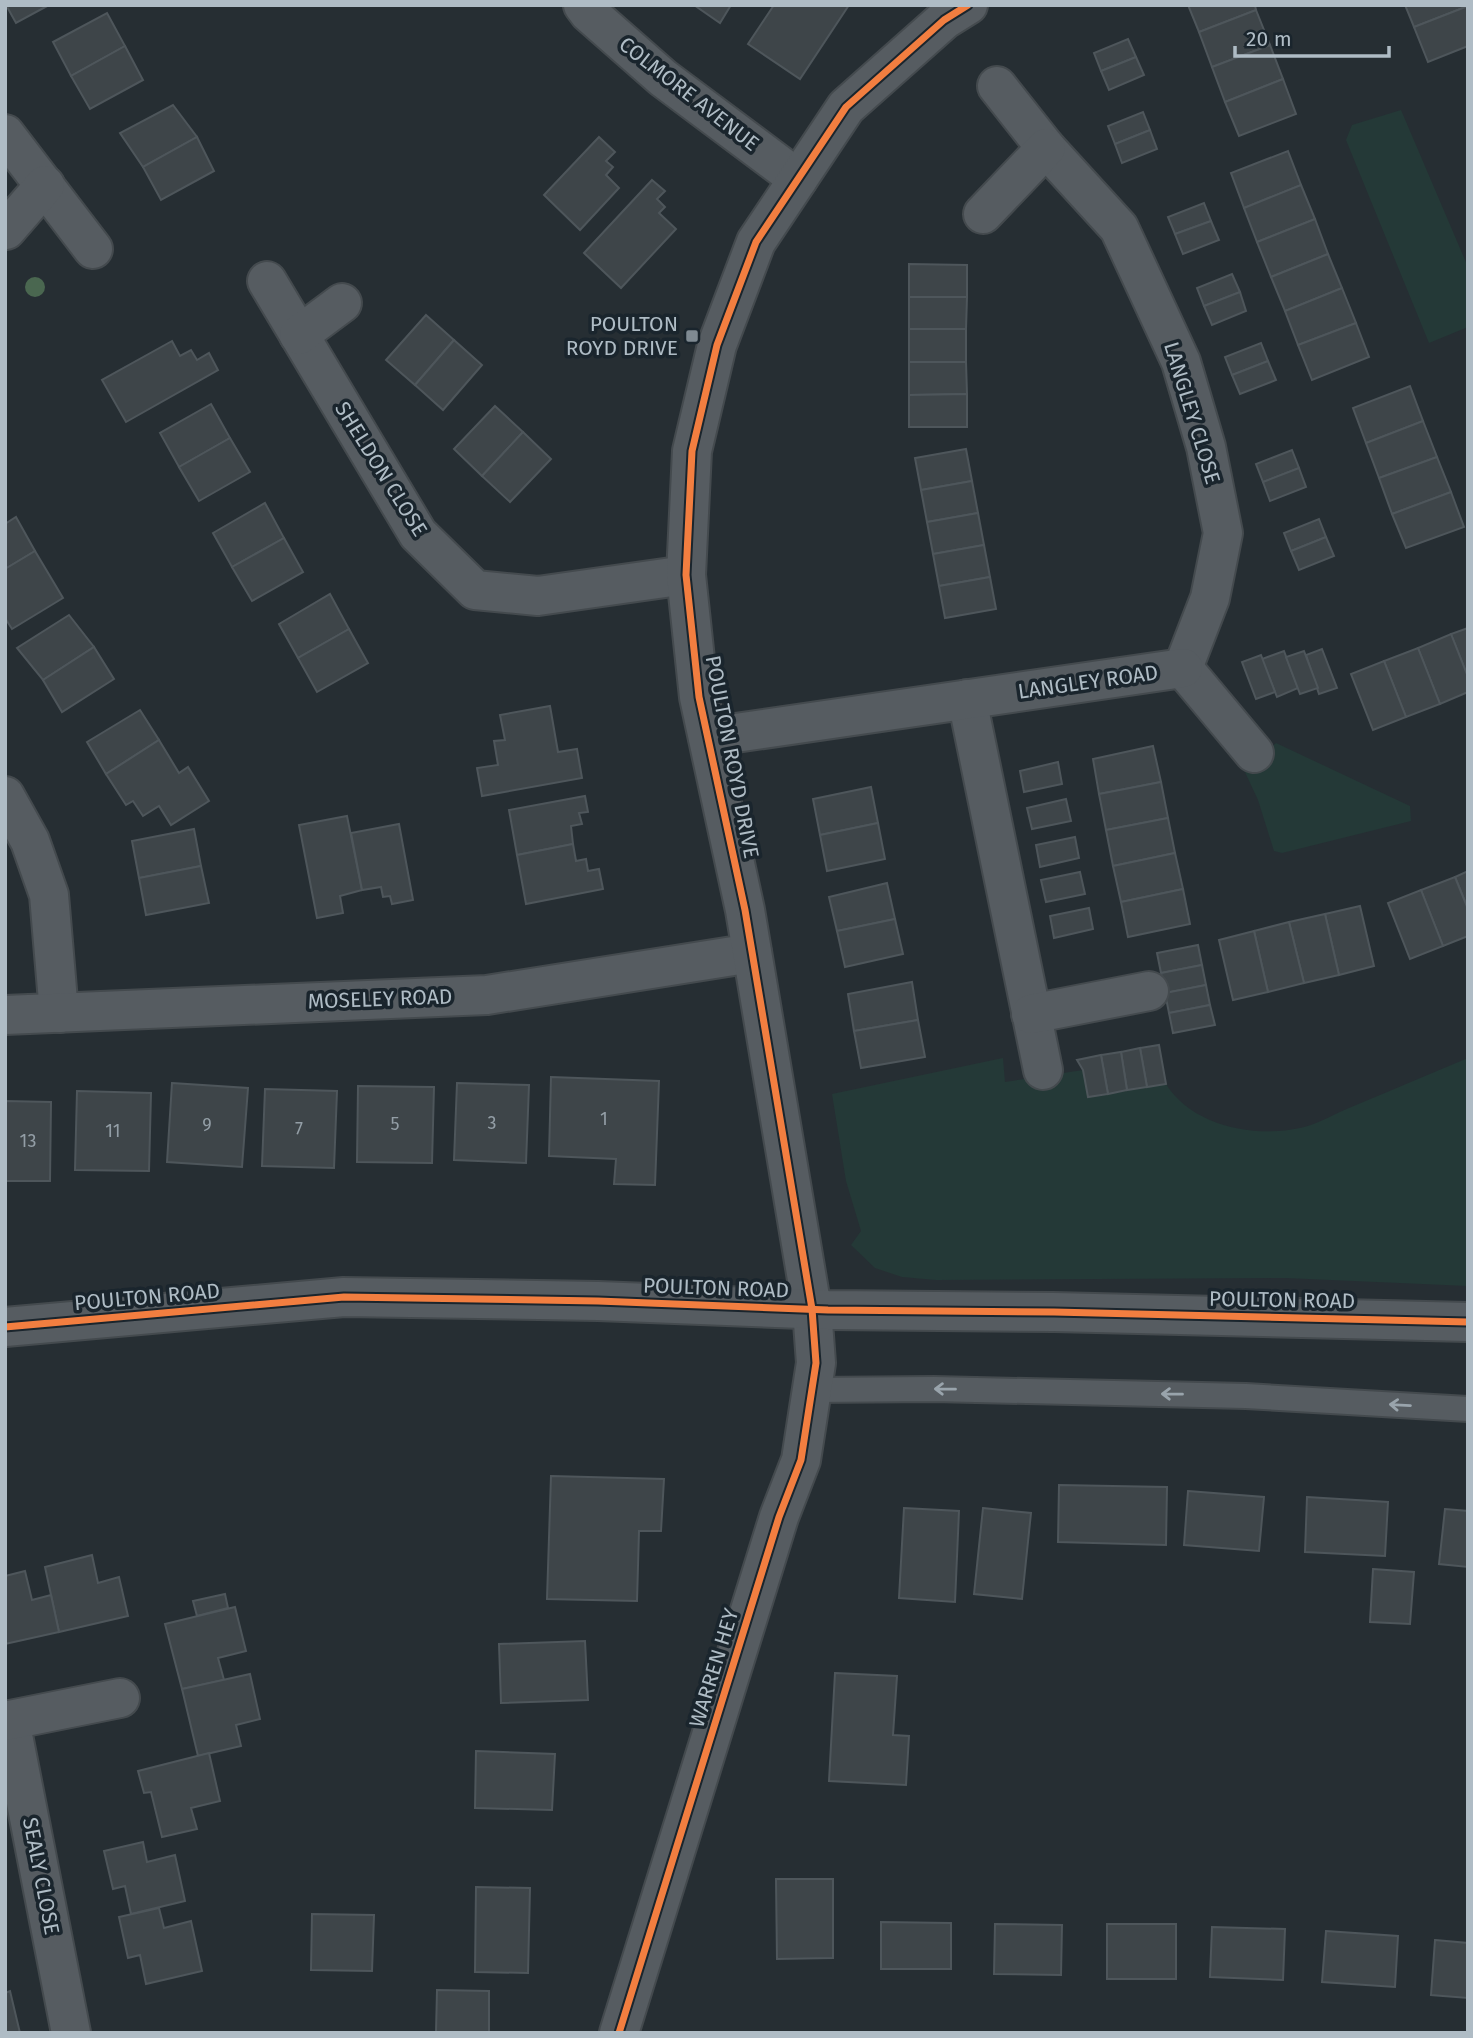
<svg xmlns="http://www.w3.org/2000/svg" width="1473" height="2038" viewBox="0 0 1473 2038" font-family="'Fira Sans',sans-serif">
<style>
.green{fill:#243937}
.building{fill:#3e4549;stroke:#4e565b;stroke-width:2}
.lines{fill:none;stroke-linecap:round;stroke-linejoin:round}
.service-casing{stroke:#444a4e;stroke-width:28}
.minor-casing{stroke:#444a4e;stroke-width:42}
.tertiary-casing{stroke:#444a4e;stroke-width:42}
.service{stroke:#565c61;stroke-width:24}
.minor{stroke:#565c61;stroke-width:38}
.tertiary{stroke:#565c61;stroke-width:38}
.cycleway-casing{stroke:#1a252d;stroke-width:11}
.cycleway{stroke:#f27e40;stroke-width:7}
.tree{fill:#4a6750}
.oneway{stroke:#99a4ac}
.poi-dot{fill:#7f8a92;stroke:#1a252d;stroke-width:2.5}
.labels{text-anchor:middle;stroke-width:7;stroke-linejoin:round;paint-order:stroke}
.number-label{font-size:18px;fill:#939ea6}
.street-label{font-size:21px;fill:#afbcc5;stroke:#1a252d}
.poi-label{font-size:21px;fill:#afbcc5;stroke:#1a252d;text-anchor:end}
</style>
<rect width="100%" height="100%" fill="#262e33"/>
<!-- green -->
<g class="green">
<path d="M1401 110 1468 267V327L1429 343 1346 140 1352 125Z"/>
<path d="M1276 743 1410 806 1411 821 1282 853 1274 851 1258 800 1244 770Z"/>
<path d="M1003 1058 1005 1082 1083 1070 1089 1097 1166 1084C1192 1126 1254 1138 1300 1128 1316 1125 1334 1114 1349 1108 1389 1091 1428 1075 1468 1058V1286L1285 1278 936 1280 902 1277 875 1268 851 1245 861 1231 846 1181 832 1094Z"/>
</g>
<!-- building -->
<g class="building">
<path d="M6 5H49L16 23Z"/>
<path d="M694 5H731L720 23Z"/>
<path d="M774 5H849L800 79 748 44Z"/>
<path d="M1188 5H1255L1256 10 1199 32Z"/>
<path d="M1405 5H1468V6L1414 27Z"/>
<path d="M1468 6V46L1428 62 1414 27Z"/>
<path d="M1256 10 1270 45 1212 67 1199 32Z"/>
<path d="M107 13 125 46 71 76 53 42Z"/>
<path d="M1128 39 1136 57 1101 71 1094 53Z"/>
<path d="M1270 45 1283 79 1225 102 1212 67Z"/>
<path d="M125 46 143 80 90 109 71 76Z"/>
<path d="M1136 57 1144 75 1109 90 1101 71Z"/>
<path d="M1283 79 1296 114 1239 136 1225 102Z"/>
<path d="M173 105 197 137 143 167 120 133Z"/>
<path d="M1143 112 1150 130 1115 144 1108 126Z"/>
<path d="M1150 130 1157 149 1122 163 1115 144Z"/>
<path d="M197 137 214 171 161 200 143 167Z"/>
<path d="M599 137 615 152 606 161 613 167 606 175 619 188 580 230 544 195Z"/>
<path d="M1288 151 1301 185 1244 208 1231 173Z"/>
<path d="M652 180 665 191 657 199 665 207 659 213 676 229 621 288 584 253Z"/>
<path d="M1301 185 1315 219 1257 242 1244 208Z"/>
<path d="M1204 203 1211 221 1175 234 1168 217Z"/>
<path d="M1315 219 1328 254 1271 277 1257 242Z"/>
<path d="M1211 221 1219 240 1183 254 1175 234Z"/>
<path d="M1328 254 1342 288 1285 311 1271 277Z"/>
<path d="M909 264 967 265V297H909Z"/>
<path d="M1232 274 1240 292 1204 306 1197 288Z"/>
<path d="M1342 288 1356 323 1298 345 1285 311Z"/>
<path d="M1240 292 1246 311 1212 325 1204 306Z"/>
<path d="M909 297H967L966 329H909Z"/>
<path d="M426 315 454 340 415 385 386 360Z"/>
<path d="M1356 323 1369 357 1312 380 1298 345Z"/>
<rect x="909" y="329" width="57" height="33"/>
<path d="M454 340 482 365 443 410 415 385Z"/>
<path d="M172 341 180 356 191 350 197 360 209 353 218 370 126 422 102 380Z"/>
<path d="M1261 343 1268 361 1232 375 1225 357Z"/>
<path d="M1268 361 1276 380 1240 394 1232 375Z"/>
<path d="M909 362H966L967 394 909 395Z"/>
<path d="M1410 386 1423 421 1366 443 1353 408Z"/>
<path d="M967 394V427H909V395Z"/>
<path d="M211 404 230 438 179 467 160 433Z"/>
<path d="M495 406 523 432 482 476 454 449Z"/>
<path d="M1423 421 1437 457 1379 478 1366 443Z"/>
<path d="M523 432 551 459 510 502 482 476Z"/>
<path d="M230 438 250 472 199 501 179 467Z"/>
<path d="M966 449 972 481 921 490 915 458Z"/>
<path d="M1292 450 1299 468 1263 482 1256 464Z"/>
<path d="M1437 457 1451 492 1392 514 1379 478Z"/>
<path d="M1299 468 1306 487 1270 501 1263 482Z"/>
<path d="M972 481 978 513 927 522 921 490Z"/>
<path d="M1451 492 1464 527 1406 548 1392 514Z"/>
<path d="M265 503 284 538 232 567 213 533Z"/>
<path d="M978 513 984 545 933 554 927 522Z"/>
<path d="M16 517 35 551 5 569V524Z"/>
<path d="M1319 519 1326 537 1291 551 1284 533Z"/>
<path d="M1326 537 1334 556 1299 570 1291 551Z"/>
<path d="M284 538 303 572 252 601 232 567Z"/>
<path d="M984 545 990 577 939 586 933 554Z"/>
<path d="M35 551 63 598 12 629 5 618V569Z"/>
<path d="M990 577 996 609 945 618 939 586Z"/>
<path d="M330 594 349 629 298 658 279 624Z"/>
<path d="M69 615 94 647 43 680 17 648Z"/>
<path d="M1468 628V677L1451 634Z"/>
<path d="M349 629 368 663 317 692 298 658Z"/>
<path d="M1451 634 1468 677V692L1440 704 1418 648Z"/>
<path d="M94 647 114 679 62 712 43 680Z"/>
<path d="M1418 648 1440 704 1406 717 1384 661Z"/>
<path d="M1322 649 1337 688 1319 694 1306 655Z"/>
<path d="M1284 651 1298 688 1277 697 1262 659Z"/>
<path d="M1304 651 1318 688 1300 694 1286 657Z"/>
<path d="M1261 655 1275 692 1256 699 1242 662Z"/>
<path d="M1384 661 1406 717 1373 730 1351 674Z"/>
<path d="M550 706 558 752 577 749 582 778 482 796 477 768 498 765 494 741 505 740 500 715Z"/>
<path d="M140 710 159 740 106 774 87 742Z"/>
<path d="M159 740 179 773 188 767 209 801 171 825 159 806 143 816 133 801 126 805 106 774Z"/>
<path d="M1153 746 1161 782 1099 794 1093 759Z"/>
<path d="M1058 762 1062 784 1024 792 1020 771Z"/>
<path d="M1161 782 1168 818 1106 830 1099 794Z"/>
<path d="M871 787 878 823 820 835 813 799Z"/>
<path d="M585 796 588 812 579 813 582 824 571 826 573 844 517 855 509 810Z"/>
<path d="M1066 799 1071 821 1032 829 1027 808Z"/>
<path d="M347 816 362 890 340 896 343 913 317 918 299 825Z"/>
<path d="M1168 818 1175 853 1113 866 1106 830Z"/>
<path d="M878 823 885 859 827 871 820 835Z"/>
<path d="M399 824 413 900 392 904 390 896 383 897 381 887 362 890 351 833Z"/>
<path d="M194 829 201 866 139 878 132 841Z"/>
<path d="M1075 837 1079 858 1040 867 1036 845Z"/>
<path d="M573 844 576 861 586 859 588 871 599 869 603 889 526 904 517 855Z"/>
<path d="M1175 853 1183 889 1121 902 1113 866Z"/>
<path d="M201 866 209 903 146 915 139 878Z"/>
<path d="M1468 871V909L1455 877Z"/>
<path d="M1080 872 1085 894 1046 902 1041 880Z"/>
<path d="M1455 877 1468 909V936L1443 946 1421 890Z"/>
<path d="M887 883 895 919 837 931 829 897Z"/>
<path d="M1183 889 1190 924 1128 937 1121 902Z"/>
<path d="M1421 890 1443 946 1410 959 1388 903Z"/>
<path d="M1360 906 1374 966 1339 975 1325 914Z"/>
<path d="M1089 908 1093 929 1054 938 1050 916Z"/>
<path d="M1325 914 1339 975 1304 983 1289 922Z"/>
<path d="M895 919 903 954 845 967 837 931Z"/>
<path d="M1289 922 1304 983 1268 992 1254 931Z"/>
<path d="M1254 931 1268 992 1233 1000 1219 940Z"/>
<path d="M1198 945 1202 965 1161 973 1157 953Z"/>
<path d="M1202 965 1206 985 1165 993 1161 973Z"/>
<path d="M912 982 918 1020 854 1031 848 994Z"/>
<path d="M1206 985 1210 1005 1169 1013 1165 993Z"/>
<path d="M1210 1005 1215 1025 1173 1033 1169 1013Z"/>
<path d="M918 1020 925 1057 861 1068 854 1031Z"/>
<path d="M1159 1045 1166 1084 1147 1087 1140 1048Z"/>
<path d="M1140 1048 1147 1087 1127 1090 1121 1052Z"/>
<path d="M1121 1052 1127 1090 1108 1094 1101 1055Z"/>
<path d="M1101 1055 1108 1094 1088 1097 1083 1070 1077 1060Z"/>
<path d="M551 1077 659 1081 655 1185 614 1184 616 1159 549 1156Z"/>
<path d="M172 1083 248 1088 242 1167 167 1162Z"/>
<path d="M457 1083 529 1085 526 1163 454 1160Z"/>
<path d="M358 1086 434 1087 432 1163 357 1162Z"/>
<path d="M265 1089 337 1091 334 1168 262 1166Z"/>
<path d="M77 1091 151 1093 149 1171 75 1170Z"/>
<path d="M5 1101 51 1102 50 1181H5Z"/>
<path d="M551 1476 664 1479 661 1531H639L637 1601 547 1599Z"/>
<path d="M1059 1485 1167 1487 1166 1545 1058 1542Z"/>
<path d="M1188 1491 1264 1497 1259 1551 1184 1545Z"/>
<path d="M1307 1497 1388 1502 1385 1556 1305 1552Z"/>
<path d="M904 1508 959 1511 955 1602 899 1598Z"/>
<path d="M983 1508 1031 1513 1022 1599 974 1594Z"/>
<path d="M1445 1509 1468 1511V1567L1439 1564Z"/>
<path d="M92 1555 98 1583 119 1577 128 1616 59 1632 45 1567Z"/>
<path d="M1373 1569 1414 1572 1410 1624 1370 1622Z"/>
<path d="M25 1571 32 1600 51 1595 59 1632 5 1644V1576Z"/>
<path d="M225 1594 228 1608 197 1616 193 1601Z"/>
<path d="M235 1607 246 1651 218 1658 224 1680 182 1689 165 1624Z"/>
<path d="M585 1641 588 1700 501 1703 499 1644Z"/>
<path d="M835 1673 897 1676 893 1735 909 1736 906 1785 829 1781Z"/>
<path d="M250 1674 260 1719 236 1725 241 1746 198 1756 182 1689Z"/>
<path d="M476 1751 555 1754 552 1810 475 1808Z"/>
<path d="M209 1753 220 1801 191 1808 197 1829 162 1837 151 1792 144 1793 138 1771Z"/>
<path d="M143 1842 147 1862 175 1855 185 1901 131 1914 125 1886 113 1889 104 1851Z"/>
<path d="M776 1879H833V1958L777 1959Z"/>
<path d="M476 1887 530 1888 528 1973 475 1972Z"/>
<path d="M159 1908 164 1928 191 1921 202 1971 146 1984 140 1955 128 1958 119 1917Z"/>
<path d="M312 1914 374 1915 372 1971 311 1970Z"/>
<path d="M881 1922 951 1923V1969H881Z"/>
<path d="M995 1924 1062 1925 1061 1975 994 1974Z"/>
<rect x="1107" y="1924" width="69" height="55"/>
<path d="M1212 1927 1285 1929 1283 1980 1210 1977Z"/>
<path d="M1326 1931 1398 1936 1395 1987 1322 1982Z"/>
<path d="M1435 1940 1468 1943V1998L1431 1995Z"/>
<path d="M437 1990 489 1991V2033H436Z"/>
<path d="M10 1991 20 2033H5V1993Z"/>
</g>
<g class="lines">
<defs>
<path id="service" d="M811 1390 934 1389 1246 1396 1468 1409"/>
<g id="minor">
<path d="M583 5 589 13 663 78 798 179"/>
<path d="M997 86 1046 148 1119 228 1181 362 1206 447 1223 533 1210 598 1183 668"/>
<path d="M5 134 93 249"/>
<path d="M983 214 1046 148"/>
<path d="M6 230 45 185"/>
<path d="M267 281 418 534 475 590 538 596 686 575"/>
<path d="M299 335 342 303"/>
<path d="M1183 668 1254 753"/>
<path d="M967 699 1043 1070"/>
<path d="M708 737 1183 668"/>
<path d="M5 796 30 841 49 895 59 1013"/>
<path d="M1031 1014 1149 991"/>
<path d="M5 1015 487 995 752 953"/>
<path d="M10 1720 71 2033"/>
<path d="M5 1721 120 1698"/>
<path d="M619 2033 779 1517 801 1460 816 1363 812 1309 745 910 699 697 686 575 692 451 717 345 756 242 846 107 944 20 968 5"/>
</g>
<path id="tertiary" d="M5 1327 344 1297 598 1301 828 1310 1054 1312 1468 1322"/>
</defs>
<!-- service casing -->
<use href="#service" class="service-casing"/>
<!-- minor casing -->
<use href="#minor" class="minor-casing"/>
<!-- tertiary casing -->
<use href="#tertiary" class="tertiary-casing"/>
<!-- service -->
<use href="#service" class="service"/>
<!-- minor -->
<use href="#minor" class="minor"/>
<!-- tertiary -->
<use href="#tertiary" class="tertiary"/>
<defs>
<g id="cycleway">
<path d="M5 1327 344 1297 598 1301 828 1310 1054 1312 1468 1322"/>
<path d="M619 2033 779 1517 801 1460 816 1363 812 1309 745 910 699 697 686 575 692 451 717 345 756 242 846 107 944 20 968 5"/>
</g>
</defs>
<!-- cycleway casing -->
<use href="#cycleway" class="cycleway-casing"/>
<!-- cycleway -->
<use href="#cycleway" class="cycleway"/>
</g>
<!-- trees -->
<circle class="tree" cx="35" cy="287" r="10"/>
<!-- one-way arrows -->
<defs><path id="oneway-shaft" d="M-6 0H5M1.5-3L5.5 0L1.5 3" fill="none" stroke-width="1.6" stroke-linecap="round" stroke-linejoin="round" transform="scale(1.75)"/></defs>
<g class="oneway">
<use href="#oneway-shaft" transform="translate(945 1389) rotate(-179)"/>
<use href="#oneway-shaft" transform="translate(1172 1394) rotate(-179)"/>
<use href="#oneway-shaft" transform="translate(1400 1405) rotate(-177)"/>
</g>
<!-- markers -->
<rect class="poi-dot" x="685" y="329" width="14" height="14" rx="3.5"/>
<g class="labels">
<!-- number labels -->
<g class="number-label">
<text x="604" y="1125">1</text>
<text x="492" y="1129">3</text>
<text x="395" y="1130">5</text>
<text x="207" y="1131">9</text>
<text x="299" y="1135">7</text>
<text x="113" y="1137">11</text>
<text x="28" y="1147">13</text>
</g>
<!-- street labels -->
<g class="street-label">
<text transform="translate(689 94) rotate(38)" y="7">COLMORE AVENUE</text>
<text transform="translate(1192 413) rotate(73)" y="7">LANGLEY CLOSE</text>
<text transform="translate(381 469) rotate(58)" y="7">SHELDON CLOSE</text>
<text transform="translate(1088 682) rotate(-8)" y="7">LANGLEY ROAD</text>
<text transform="translate(732 757) rotate(79)" y="7">POULTON ROYD DRIVE</text>
<text transform="translate(380 999) rotate(-2)" y="7">MOSELEY ROAD</text>
<text transform="translate(716 1288) rotate(2)" y="7">POULTON ROAD</text>
<text transform="translate(147 1297) rotate(-5)" y="7">POULTON ROAD</text>
<text transform="translate(1282 1300) rotate(1)" y="7">POULTON ROAD</text>
<text transform="translate(714 1668) rotate(-73)" y="7">WARREN HEY</text>
<text transform="translate(41 1876) rotate(79)" y="7">SEALY CLOSE</text>
</g>
<!-- poi labels -->
<g class="poi-label">
<text x="678" y="331">POULTON<tspan x="678" dy="24">ROYD DRIVE</tspan></text>
</g>
</g>
<!-- border -->
<rect width="1473" height="2038" fill="none" stroke="#afbcc5" stroke-width="14"/>
<!-- scale -->
<path d="M1235 46v10h154v-10" fill="none" stroke="#afbcc5" stroke-width="3.5"/>
<text x="1246" y="46" font-size="21" fill="#afbcc5" stroke="#1a252d" stroke-width="5" paint-order="stroke">20 m</text>
</svg>
